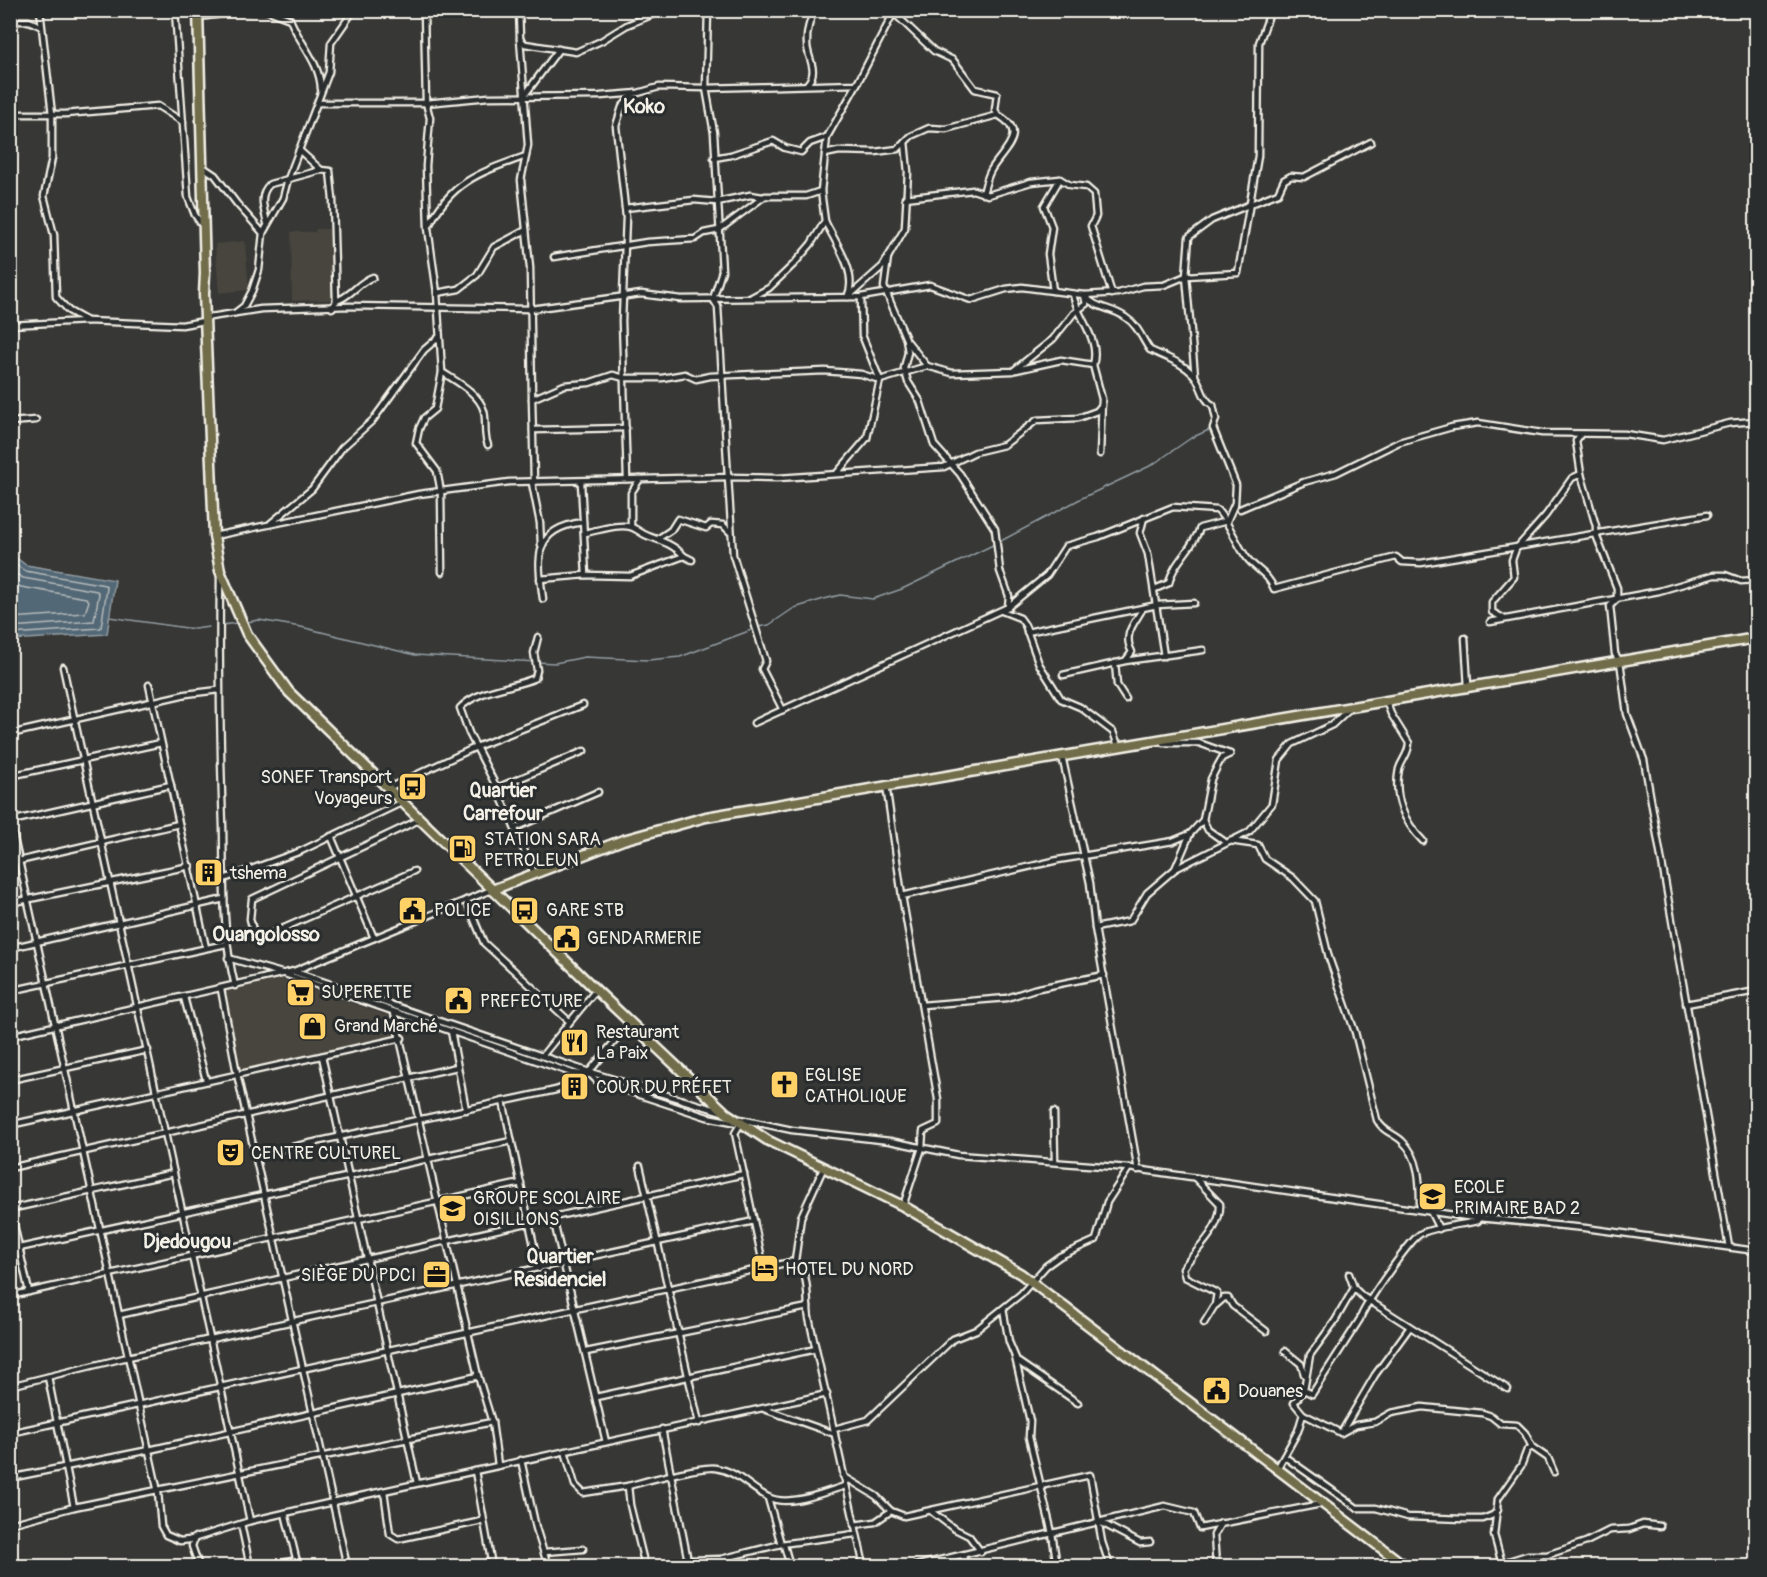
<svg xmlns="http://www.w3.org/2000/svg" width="1767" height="1577" viewBox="0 0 1767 1577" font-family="Pangolin,sans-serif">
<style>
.built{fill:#46443d}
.water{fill:#536776;stroke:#939ea4;stroke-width:1.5}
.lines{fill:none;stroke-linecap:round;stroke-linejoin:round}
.shore{stroke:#b4baba;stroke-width:1.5}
.stream{stroke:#939ea4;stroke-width:1.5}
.street-casing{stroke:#f4f1e8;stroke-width:9}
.highway-casing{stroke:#f4f1e8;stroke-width:13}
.street{stroke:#2a2d2e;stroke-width:4.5}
.highway{stroke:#716d4b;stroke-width:8}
.labels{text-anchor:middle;stroke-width:6;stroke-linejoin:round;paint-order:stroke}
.poi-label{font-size:18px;fill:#f4f1e8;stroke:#2a2d2e;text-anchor:start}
.neighbourhood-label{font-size:20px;font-weight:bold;fill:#f4f1e8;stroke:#2a2d2e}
</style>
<rect width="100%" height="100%" fill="#373735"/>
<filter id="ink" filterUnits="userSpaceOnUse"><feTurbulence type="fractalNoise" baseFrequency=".0167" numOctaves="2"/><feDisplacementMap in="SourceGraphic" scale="12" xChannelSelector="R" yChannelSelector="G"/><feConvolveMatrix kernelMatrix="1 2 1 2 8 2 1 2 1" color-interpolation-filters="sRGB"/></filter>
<g filter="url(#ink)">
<!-- built -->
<g class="built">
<path d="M316 229H333V300L292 301 291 230 292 232H315Z"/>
<path d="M245 241 249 290 219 293 215 244Z"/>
<path d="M282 979 392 1017 398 1036 240 1071 224 991Z"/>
</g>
<!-- water -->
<path class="water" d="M11 554 26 565 115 580 107 634 11 640Z"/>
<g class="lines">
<!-- shore -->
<g class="shore">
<path d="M10 561 25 571 105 585 107 588 101 628 10 634"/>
<path d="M10 570 23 578 97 591 99 594 94 621 10 627"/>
<path d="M10 581 21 587 86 598 89 601 85 613 10 618"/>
</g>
<!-- stream -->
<g class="stream">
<path d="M999 542 1082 498 1152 465 1191 438 1211 429"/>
<path d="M109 617 194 629 209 627"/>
<path d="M247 622 259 620 301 627 415 655 555 663 585 657 648 660 680 657 754 629"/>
<path d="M222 625 237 623"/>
<path d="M758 627 769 625 794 608 824 599 840 595 873 599 902 589 995 544"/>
</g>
<defs>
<g id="street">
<path d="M40 10 52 114V158L44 196 54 235 56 297 69 311 87 321"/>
<path d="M175 10 188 197 195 215 202 225"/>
<path d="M266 10 290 19C299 43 320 62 321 89"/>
<path d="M424 10 426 103 430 118 426 166 428 228 437 293 442 372 435 409 424 418 419 429 416 443 437 471 441 492 442 572"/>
<path d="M519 10 520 39 525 44 576 52 601 41 627 25 663 10"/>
<path d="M894 13 934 51 953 60 975 89 997 94 995 110 998 115"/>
<path d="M199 17 256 10"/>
<path d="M10 21H29L40 26"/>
<path d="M807 84C820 70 807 59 807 44 806 32 810 21 814 10"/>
<path d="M524 96 559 49"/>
<path d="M318 103H426L489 97 600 96 638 93 659 87 706 88 708 10"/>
<path d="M10 114H65L158 106 183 122"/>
<path d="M299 150 321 170 330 171 333 200 336 301 332 308"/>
<path d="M825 154 839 151 875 152 898 149 911 136 929 128 946 129 998 115C1030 133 1002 151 991 170 987 177 985 186 983 194"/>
<path d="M526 156 521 180 530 268 532 399"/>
<path d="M714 158 731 155 773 141 785 148 801 152 810 143 827 137"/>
<path d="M203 167 215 175 237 204 263 233"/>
<path d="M905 198 973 190 988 195 1031 182 1060 179 1070 185 1086 187 1094 194 1096 216 1091 226 1112 294"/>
<path d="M625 208 694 200 717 202 750 195 763 197"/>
<path d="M825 221C834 241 858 272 848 295"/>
<path d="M267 223C264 209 258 195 270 184L321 170"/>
<path d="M429 226C451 181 481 172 526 156L528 145 520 39"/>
<path d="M554 257 647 242 695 239 704 233 719 230 765 196H806L821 191"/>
<path d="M888 257 884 287 906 339 908 352 904 368 908 382 920 401 934 445 960 474 995 529 1000 571 1009 596 1008 607"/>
<path d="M1053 291 1048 254 1052 227 1044 206 1060 179"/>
<path d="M437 293 459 289 477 275 494 247 526 230"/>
<path d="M1073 294C1077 318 1101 339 1093 365"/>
<path d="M752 297 769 288 794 264 811 244 825 221 821 191 827 137 857 84"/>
<path d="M848 297 883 266 905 228 908 172 905 142"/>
<path d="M336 301C352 296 358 282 373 277"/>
<path d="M235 313 244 306 252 291 259 270 263 233 283 198 288 179 329 72 331 43 354 10"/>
<path d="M204 318 261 309 350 306 531 309 641 294 681 299 861 297 930 285 971 300 1006 289 1022 287 1084 295C1095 309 1111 307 1125 317 1138 325 1142 339 1150 350 1165 357 1181 362 1193 374 1202 383 1201 399 1213 405L1216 419 1213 428 1236 485 1235 503 1227 521"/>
<path d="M10 325 87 321 182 325 204 321"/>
<path d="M908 342 927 366"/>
<path d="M1016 370 1061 360 1093 365 1102 399 1100 454"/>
<path d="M442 372C457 382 479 393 484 411 487 423 483 434 488 445"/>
<path d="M1195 376 1186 276 1189 237 1212 220 1278 193 1284 180 1291 176 1304 177 1371 142"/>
<path d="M10 422 36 420"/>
<path d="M533 430 626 428"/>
<path d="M1580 435 1576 441 1581 474 1596 526V535L1617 588V599L1610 606 1615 654 1620 661 1627 714 1644 760 1729 1247"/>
<path d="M837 473 867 438 880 380 862 335 861 297"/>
<path d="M627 479 622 321 626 217 616 126 622 107 635 93"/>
<path d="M534 482 532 399 564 385 589 383 613 375 624 378H662L685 374 696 379 710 376 825 371 861 374 880 380 927 366 952 373 1013 371 1053 339 1074 313 1086 304 1084 295 1119 293 1143 286 1164 285 1186 276 1238 273 1258 156 1259 43 1271 10"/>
<path d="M581 482 586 575"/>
<path d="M532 483 540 523 541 545"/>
<path d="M1240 509 1304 482 1336 473 1399 442 1452 427 1478 423 1542 433 1625 434 1663 440 1730 423 1756 421"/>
<path d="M1144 518 1140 533 1148 554 1164 656"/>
<path d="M271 523 312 489 342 448 373 420 424 350 438 338"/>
<path d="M631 527V493L640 479"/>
<path d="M584 533C598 531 617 523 631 527 637 529 642 534 648 536 662 541 674 545 684 556"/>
<path d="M214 536 419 494 509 482 728 477 718 307 713 299 722 271 714 133 706 88 857 84 895 10"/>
<path d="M659 538 671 530 678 519 706 528 711 524 723 525 730 532"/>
<path d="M220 576C219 660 220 744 223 827 224 881 222 934 235 986"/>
<path d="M540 579 586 575 630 576 684 556 692 560"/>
<path d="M1155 589 1169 583C1173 562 1193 549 1200 528L1227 521"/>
<path d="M543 599C537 556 533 529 583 522"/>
<path d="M1002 611 1020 618 1025 625 1039 664 1061 699 1080 707 1113 732 1118 745"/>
<path d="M1503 618 1492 612V602L1514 577 1512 560 1516 549 1546 515 1572 478 1581 474"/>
<path d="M1490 622 1659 591 1714 575H1725L1741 581 1756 580"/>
<path d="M1027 632 1157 605 1194 603"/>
<path d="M1465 638 1468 686"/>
<path d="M1126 660 1132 652C1122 634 1135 623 1143 608"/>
<path d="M1115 663 1117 685 1126 699"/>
<path d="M63 667 250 1521"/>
<path d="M1063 675 1125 661 1203 650"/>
<path d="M149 685 206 948"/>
<path d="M1386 701 1391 714 1409 743C1409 754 1402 759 1399 769 1393 797 1404 822 1423 841"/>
<path d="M783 710 762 669 766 661 733 555 728 477 778 478 944 467 975 452 1004 445 1037 420 1078 418 1097 411 1102 405"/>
<path d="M754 723 1008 607 1047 575 1066 546 1098 537 1173 507 1217 510C1231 525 1235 542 1247 558 1256 570 1268 573 1274 589L1396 557 1402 562 1421 563 1707 515"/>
<path d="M10 734 186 694 219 690"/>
<path d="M1163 743H1199L1230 754"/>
<path d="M1062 756 1090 883 1095 928 1138 1170"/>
<path d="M10 776 161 743"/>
<path d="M886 785 902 896 938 1099V1124L923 1131 922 1148 903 1206"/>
<path d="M388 788 476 747 583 705"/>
<path d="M497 788 584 751"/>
<path d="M10 820 158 1492 161 1526 166 1535 180 1541 189 1540 250 1521 333 1502 827 1394"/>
<path d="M1203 820 1208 830 1225 842"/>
<path d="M11 821 171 785"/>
<path d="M515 828 598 792"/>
<path d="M331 836 374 938"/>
<path d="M1230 841 1258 845 1265 859 1293 878 1315 901 1329 958 1355 1032 1377 1120C1383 1132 1394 1133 1402 1141 1421 1158 1420 1186 1420 1209"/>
<path d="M19 861 179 824"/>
<path d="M1175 869 1249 832 1272 804 1279 760 1292 744 1332 725 1349 709"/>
<path d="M414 871 261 938 254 934 250 919 252 899 421 819"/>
<path d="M534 873 497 788 469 733 460 708C478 689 512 688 535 678L537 670 534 653 538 637"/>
<path d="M224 879 301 851 403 802"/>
<path d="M902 896 1058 860 1173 841 1190 834"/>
<path d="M466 900 484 943 569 1021"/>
<path d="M10 903 190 866"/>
<path d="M1095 928 1130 921 1147 893 1175 869 1190 834 1203 820 1211 779 1218 765 1222 758 1230 754"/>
<path d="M10 948 224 899"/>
<path d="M228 958 285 974 572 1073 591 1075 597 1081 707 1117 738 1123"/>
<path d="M295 972 583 1070 723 1112"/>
<path d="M221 989 237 1074 347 1566"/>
<path d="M10 991 226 944"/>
<path d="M184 997 206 1080"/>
<path d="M1686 1004 1756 991"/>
<path d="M922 1005 1007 998 1034 989 1104 975"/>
<path d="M394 1013 478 1376 492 1422 498 1465"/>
<path d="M451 1031 466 1110"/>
<path d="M10 1036 294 971 491 890"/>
<path d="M322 1056 417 1483"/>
<path d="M542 1056 596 990"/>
<path d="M589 1072 630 1023"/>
<path d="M10 1080 148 1050"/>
<path d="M503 1101 539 1269"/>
<path d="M1054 1112 1055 1161"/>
<path d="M740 1119 792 1130 890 1141 958 1155 1129 1168 1468 1217 1585 1228 1756 1251"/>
<path d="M741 1123 735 1133 764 1268"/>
<path d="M10 1125 402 1038"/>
<path d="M255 1155 556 1090 572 1084 581 1075"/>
<path d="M640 1166 699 1423"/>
<path d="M10 1168 457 1067"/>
<path d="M1195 1178 1220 1204C1221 1230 1198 1247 1183 1268L1185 1277 1217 1293 1215 1305 1204 1323"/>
<path d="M10 1207 29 1292"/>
<path d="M10 1209 174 1173"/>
<path d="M1430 1211 1439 1229"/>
<path d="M553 1218 606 1442"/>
<path d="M10 1250 511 1141"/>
<path d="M795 1261C811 1273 806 1301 809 1318L864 1566"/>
<path d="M795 1261 801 1217 823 1169"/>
<path d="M1349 1274 1354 1288 1362 1296 1508 1389"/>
<path d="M10 1296 521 1183"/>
<path d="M1216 1305 1224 1298H1228L1233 1306 1266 1331"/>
<path d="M1003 1309 1009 1342 1017 1361 1078 1403"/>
<path d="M119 1315 744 1174"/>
<path d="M1285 1351 1301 1364 1304 1374"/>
<path d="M586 1352 808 1307"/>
<path d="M1015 1357 1030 1421 1029 1437 1052 1533 1057 1566"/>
<path d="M48 1377 74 1507"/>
<path d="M10 1386 128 1357 754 1221"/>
<path d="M1304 1390 1312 1394 1360 1319C1362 1309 1411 1237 1422 1233 1439 1226 1460 1225 1478 1221"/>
<path d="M596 1397 816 1349"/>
<path d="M764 1409 835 1434"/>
<path d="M1303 1414 1341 1433 1356 1425 1375 1422 1391 1413 1422 1407 1482 1413 1491 1416 1501 1424 1517 1425 1525 1433 1532 1447 1548 1458 1554 1472"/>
<path d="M662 1429 689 1566"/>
<path d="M834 1429 868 1420 953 1339 976 1330 1021 1294 1046 1266 1060 1256 1096 1240 1107 1202 1129 1168"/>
<path d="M10 1433 795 1261"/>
<path d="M1341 1433 1375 1375 1410 1327"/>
<path d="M565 1451 575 1485 583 1493 628 1486 630 1505 645 1566"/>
<path d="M1285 1457 1357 1508H1376L1408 1517 1464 1519H1483L1493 1515 1498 1510"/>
<path d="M521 1460 536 1528 548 1566"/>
<path d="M1277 1469 1298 1431 1303 1414 1294 1403 1304 1390 1310 1355 1335 1321 1354 1288"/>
<path d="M475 1471 492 1566"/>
<path d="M843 1476 876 1496 891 1511 904 1516 1090 1475 1102 1542 1110 1566"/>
<path d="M10 1478 149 1450 478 1376"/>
<path d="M628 1486C645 1481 701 1466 715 1468 738 1471 749 1488 768 1497 789 1508 824 1492 845 1486"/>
<path d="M384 1491 390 1534 398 1539 482 1521"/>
<path d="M768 1498 781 1544 855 1534"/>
<path d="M932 1512 953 1528 969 1536 981 1552"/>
<path d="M285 1513 298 1566"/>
<path d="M1098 1521 1140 1543 1150 1542"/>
<path d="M10 1524 74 1507 492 1422"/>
<path d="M241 1524 250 1566"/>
<path d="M854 1525 875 1522 891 1511"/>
<path d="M195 1537 192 1546 199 1566"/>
<path d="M784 1545 790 1566"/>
<path d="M544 1552 583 1549"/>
<path d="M963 1556 966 1566"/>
<path d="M688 1560 721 1559 781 1544"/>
<path d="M1502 1563 1528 1555H1547L1586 1542 1610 1530 1629 1529 1643 1524 1660 1526"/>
<path d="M1502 1564 1494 1535 1498 1499 1521 1466 1527 1450 1532 1447"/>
<path d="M268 1566 297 1560"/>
<path d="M915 1566 1165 1506 1194 1513 1200 1528 1321 1504"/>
<path d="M1216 1566 1214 1535 1221 1523"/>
</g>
<g id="highway">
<path d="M198 10 205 273 204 294 214 536 220 571 247 634 289 692 596 990 726 1113 767 1140 903 1206 1021 1274 1405 1566"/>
<path d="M492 890 623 840 706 817 1756 638"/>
</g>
</defs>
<!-- street casing -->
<use href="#street" class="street-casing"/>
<!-- highway casing -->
<use href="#highway" class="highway-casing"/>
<!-- street -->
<use href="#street" class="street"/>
<!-- highway -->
<use href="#highway" class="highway"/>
</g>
</g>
<!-- icons -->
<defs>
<symbol id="bus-square" viewBox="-11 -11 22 22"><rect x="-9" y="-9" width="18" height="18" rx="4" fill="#ffd166" stroke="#2a2d2e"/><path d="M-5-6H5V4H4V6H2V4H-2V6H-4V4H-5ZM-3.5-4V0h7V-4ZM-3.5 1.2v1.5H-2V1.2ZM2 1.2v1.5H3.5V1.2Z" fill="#111"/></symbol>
<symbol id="fuel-square" viewBox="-11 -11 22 22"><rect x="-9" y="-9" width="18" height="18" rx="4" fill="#ffd166" stroke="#2a2d2e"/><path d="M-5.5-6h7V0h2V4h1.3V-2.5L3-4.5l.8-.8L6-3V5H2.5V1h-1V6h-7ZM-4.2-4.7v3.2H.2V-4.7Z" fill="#111"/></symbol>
<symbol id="building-square" viewBox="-11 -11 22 22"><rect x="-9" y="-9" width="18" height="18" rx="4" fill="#ffd166" stroke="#2a2d2e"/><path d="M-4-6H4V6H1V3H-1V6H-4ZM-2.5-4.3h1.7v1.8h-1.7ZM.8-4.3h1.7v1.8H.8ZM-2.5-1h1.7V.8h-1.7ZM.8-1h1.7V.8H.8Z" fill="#111"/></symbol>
<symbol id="civic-square" viewBox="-11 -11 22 22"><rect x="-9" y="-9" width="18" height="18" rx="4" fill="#ffd166" stroke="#2a2d2e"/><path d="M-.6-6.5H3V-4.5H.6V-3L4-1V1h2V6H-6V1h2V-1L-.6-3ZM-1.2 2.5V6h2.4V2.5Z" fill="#111"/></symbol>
<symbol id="supermarket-square" viewBox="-11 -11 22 22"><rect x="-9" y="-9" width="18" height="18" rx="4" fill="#ffd166" stroke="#2a2d2e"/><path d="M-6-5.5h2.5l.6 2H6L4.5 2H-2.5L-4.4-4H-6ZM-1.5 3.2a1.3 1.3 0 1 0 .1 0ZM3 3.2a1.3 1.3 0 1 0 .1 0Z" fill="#111"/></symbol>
<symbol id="shop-square" viewBox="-11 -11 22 22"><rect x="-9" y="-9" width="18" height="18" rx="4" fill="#ffd166" stroke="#2a2d2e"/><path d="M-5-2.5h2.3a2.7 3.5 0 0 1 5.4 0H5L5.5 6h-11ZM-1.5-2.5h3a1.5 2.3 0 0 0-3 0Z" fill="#111"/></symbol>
<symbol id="restaurant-square" viewBox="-11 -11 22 22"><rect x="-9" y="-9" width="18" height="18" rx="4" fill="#ffd166" stroke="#2a2d2e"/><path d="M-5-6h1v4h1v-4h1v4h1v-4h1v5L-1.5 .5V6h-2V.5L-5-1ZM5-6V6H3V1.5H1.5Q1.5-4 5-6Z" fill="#111"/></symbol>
<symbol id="church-square" viewBox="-11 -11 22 22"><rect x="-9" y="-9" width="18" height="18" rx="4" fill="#ffd166" stroke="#2a2d2e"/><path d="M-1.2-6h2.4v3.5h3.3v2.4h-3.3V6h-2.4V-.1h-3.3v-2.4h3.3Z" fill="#111"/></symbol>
<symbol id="theatre-square" viewBox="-11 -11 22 22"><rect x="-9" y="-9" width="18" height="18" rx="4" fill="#ffd166" stroke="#2a2d2e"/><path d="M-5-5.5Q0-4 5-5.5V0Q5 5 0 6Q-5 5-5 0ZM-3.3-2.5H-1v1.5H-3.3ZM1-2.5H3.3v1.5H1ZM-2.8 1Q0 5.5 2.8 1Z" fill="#111"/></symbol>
<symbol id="school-square" viewBox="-11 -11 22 22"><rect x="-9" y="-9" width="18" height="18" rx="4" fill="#ffd166" stroke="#2a2d2e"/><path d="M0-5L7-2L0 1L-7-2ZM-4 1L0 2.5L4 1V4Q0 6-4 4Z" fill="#111"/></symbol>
<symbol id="hotel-square" viewBox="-11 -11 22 22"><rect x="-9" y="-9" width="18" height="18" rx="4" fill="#ffd166" stroke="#2a2d2e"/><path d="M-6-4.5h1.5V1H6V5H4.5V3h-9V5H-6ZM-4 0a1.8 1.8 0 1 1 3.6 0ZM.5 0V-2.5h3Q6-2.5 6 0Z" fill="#111"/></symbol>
<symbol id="office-square" viewBox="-11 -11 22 22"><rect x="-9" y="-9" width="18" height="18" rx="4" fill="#ffd166" stroke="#2a2d2e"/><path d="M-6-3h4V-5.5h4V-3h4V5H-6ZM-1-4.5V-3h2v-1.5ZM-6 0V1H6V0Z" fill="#111"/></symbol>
</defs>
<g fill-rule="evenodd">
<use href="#bus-square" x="396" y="770" width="33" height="33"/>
<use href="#fuel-square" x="446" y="832" width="33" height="33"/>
<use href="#building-square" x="192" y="856" width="33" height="33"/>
<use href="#civic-square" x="396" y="894" width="33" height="33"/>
<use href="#bus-square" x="508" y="894" width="33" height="33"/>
<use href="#civic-square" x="550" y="922" width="33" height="33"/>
<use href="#supermarket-square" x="284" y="976" width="33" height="33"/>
<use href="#civic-square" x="442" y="984" width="33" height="33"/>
<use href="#shop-square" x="296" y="1010" width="33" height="33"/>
<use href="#restaurant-square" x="558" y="1026" width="33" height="33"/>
<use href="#church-square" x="768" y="1068" width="33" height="33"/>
<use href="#building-square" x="558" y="1070" width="33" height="33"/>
<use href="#theatre-square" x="214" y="1136" width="33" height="33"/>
<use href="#school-square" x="1416" y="1180" width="33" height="33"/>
<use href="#school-square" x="436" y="1192" width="33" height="33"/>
<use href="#hotel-square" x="748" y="1252" width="33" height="33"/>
<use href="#office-square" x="420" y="1258" width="33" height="33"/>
<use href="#civic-square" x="1200" y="1374" width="33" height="33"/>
</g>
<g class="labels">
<!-- poi labels -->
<g class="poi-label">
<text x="392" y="783" text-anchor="end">SONEF Transport<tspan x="392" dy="21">Voyageurs</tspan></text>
<text x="484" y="845">STATION SARA<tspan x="484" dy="21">PETROLEUN</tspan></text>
<text x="230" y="879">tshema</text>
<text x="434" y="916">POLICE</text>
<text x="546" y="916">GARE STB</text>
<text x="587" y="944">GENDARMERIE</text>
<text x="321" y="998">SUPERETTE</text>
<text x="480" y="1007">PREFECTURE</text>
<text x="334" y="1032">Grand Marché</text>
<text x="596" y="1038">Restaurant<tspan x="596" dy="21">La Paix</tspan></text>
<text x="805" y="1081">EGLISE<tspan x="805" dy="21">CATHOLIQUE</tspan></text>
<text x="596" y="1093">COUR DU PRÉFET</text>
<text x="251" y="1159">CENTRE CULTUREL</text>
<text x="1454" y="1193">ECOLE<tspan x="1454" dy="21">PRIMAIRE BAD 2</tspan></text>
<text x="473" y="1204">GROUPE SCOLAIRE<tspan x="473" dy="21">OISILLONS</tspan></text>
<text x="785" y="1275">HOTEL DU NORD</text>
<text x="416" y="1281" text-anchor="end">SIÈGE DU PDCI</text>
<text x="1238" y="1397">Douanes</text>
</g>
<!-- neighbourhood labels -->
<g class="neighbourhood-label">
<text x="644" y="113">Koko</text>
<text x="503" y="797">Quartier<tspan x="503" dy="23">Carrefour</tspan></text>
<text x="266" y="941">Ouangolosso</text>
<text x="187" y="1248">Djedougou</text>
<text x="560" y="1263">Quartier<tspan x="560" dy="23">Residenciel</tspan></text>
</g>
</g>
<!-- margin -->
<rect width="1767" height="1577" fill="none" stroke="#2a2d2e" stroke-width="36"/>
<rect x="18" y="18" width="1731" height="1541" fill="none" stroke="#f4f1e8" stroke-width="2" filter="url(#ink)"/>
</svg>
